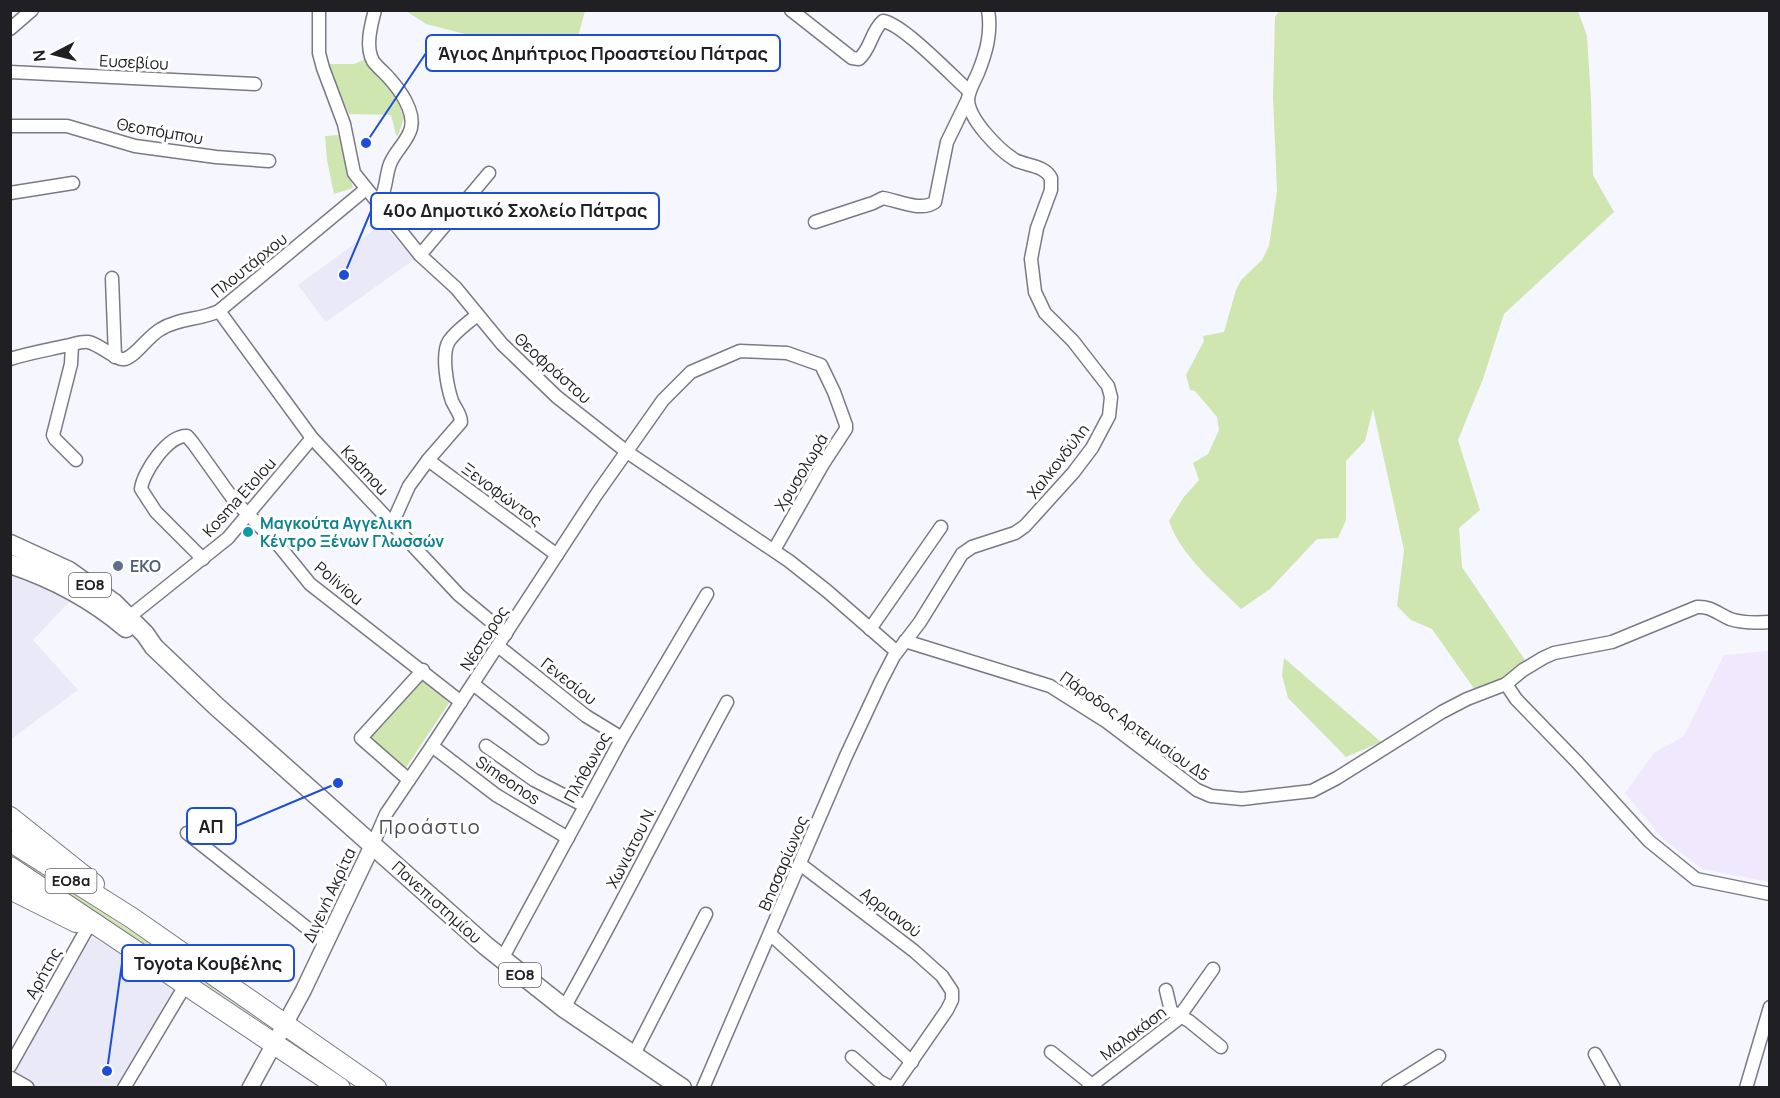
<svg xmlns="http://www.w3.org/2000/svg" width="1780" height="1098" viewBox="0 0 1780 1098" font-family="Manrope,sans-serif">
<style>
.built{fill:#e9e9f8}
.industrial{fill:#f0e9fe}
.green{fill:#d0e6b1}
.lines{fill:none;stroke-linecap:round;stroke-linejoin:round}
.minor-casing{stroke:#7a7a84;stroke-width:15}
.tertiary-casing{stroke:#7a7a84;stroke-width:18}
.primary-casing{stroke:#7a7a84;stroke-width:21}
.trunk-casing{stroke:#7a7a84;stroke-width:22}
.minor{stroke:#fff;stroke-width:12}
.tertiary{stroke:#fff;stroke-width:15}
.primary{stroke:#fff;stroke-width:18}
.trunk{stroke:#fff;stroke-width:20}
.culture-dot{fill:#0f9aa8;stroke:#fff;stroke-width:2}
.service-dot{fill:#5c6f8a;stroke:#fff;stroke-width:2}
.labels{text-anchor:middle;stroke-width:6;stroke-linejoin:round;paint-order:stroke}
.shield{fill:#fff;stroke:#636366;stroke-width:1.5}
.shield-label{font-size:15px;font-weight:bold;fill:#202024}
.street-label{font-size:16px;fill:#202024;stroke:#fff}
.culture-label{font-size:16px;font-weight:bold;fill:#0d838f;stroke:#fff;text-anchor:start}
.service-label{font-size:16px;font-weight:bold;fill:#4e5e75;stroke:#fff;text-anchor:start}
.quarter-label{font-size:20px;letter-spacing:1.5px;fill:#4a4a54;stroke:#fff}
.leader{fill:none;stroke:#1d4ed8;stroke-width:2}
.callout-dot{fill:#1d4ed8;stroke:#fff;stroke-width:2}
.callout{fill:#fff;stroke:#1d4ed8;stroke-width:2}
.callout-label{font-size:18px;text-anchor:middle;font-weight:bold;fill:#202024}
</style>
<rect width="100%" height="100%" fill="#f6f6ff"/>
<!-- built -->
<g class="built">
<path d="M382 224 415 259 326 322 298 285Z"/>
<path d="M11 573 40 580 72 599 33 640 78 690 11 739Z"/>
<path d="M92 937 177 990 119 1087H36L13 1074Z"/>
</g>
<!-- industrial -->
<path class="industrial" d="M1769 651H1770L1769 882 1702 869 1663 839 1625 793 1654 753 1684 736 1724 655Z"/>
<!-- green -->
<g class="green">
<path d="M406 11 585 10V11L579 33 561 64 484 39 426 24Z"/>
<path d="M1279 11H1578L1587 36 1591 99 1593 175 1614 212 1504 314 1483 379 1458 440 1480 510 1459 528 1462 567 1527 663 1498 682 1475 690 1432 629 1411 620 1397 606 1404 550 1373 409 1365 441 1346 461V520L1338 538 1317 539 1270 589 1241 609C1215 583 1181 556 1169 521L1183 498 1199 480 1193 463 1208 454 1219 430 1217 417 1195 391 1190 390 1186 375 1204 341 1203 336 1224 332 1236 290 1241 280 1262 260 1269 246 1277 191 1273 97 1275 17Z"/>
<path d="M366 59C381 77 396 93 405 115L398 136 396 135 391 115 349 114 328 64H354Z"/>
<path d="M340 135 353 188 334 194 327 160 325 136Z"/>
<path d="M1284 658 1381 742 1346 757 1288 698 1282 675Z"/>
<path d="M423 678 449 703 403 772 367 739Z"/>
<path d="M10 852 265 1019 263 1022 11 857Z"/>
</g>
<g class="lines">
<defs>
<g id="minor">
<path d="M319 10V53L323 68 344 124 354 173 420 255 456 288 502 344 557 397 627 452 789 561 827 591 897 652"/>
<path d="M375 10C371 25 365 47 373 61 377 67 384 72 389 78 400 90 415 111 411 128 408 141 395 151 390 164 385 177 387 192 377 203"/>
<path d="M791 10 852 58 859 59C871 49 871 31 883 21 903 24 952 76 969 91"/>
<path d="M10 29 32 10"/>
<path d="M10 72 255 84"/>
<path d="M10 126H67L135 146 216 157 269 161"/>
<path d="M10 193 73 183"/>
<path d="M815 222 873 203 883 198C899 201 921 212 935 202L947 142 968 99"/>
<path d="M420 255 489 173"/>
<path d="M112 278 115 357"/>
<path d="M219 311 312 438 459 595 506 634"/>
<path d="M72 345 71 364 53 435 55 439 76 460"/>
<path d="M10 359C29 353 47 350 65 346 73 345 80 341 88 342 100 344 116 361 125 359 137 355 148 336 161 329 179 318 200 320 219 311L366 189"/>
<path d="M428 460 557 555"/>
<path d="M392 524 409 486 428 460 461 422C461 414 455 408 452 401 447 386 441 354 449 341 456 331 468 323 477 315"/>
<path d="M203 559 156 512 141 489C143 472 168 435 187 436L193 443 233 499 280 547 310 584 461 702"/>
<path d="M129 617 228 538 312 438"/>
<path d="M870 629 941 527"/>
<path d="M905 641 1050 686 1107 722 1197 790 1211 796 1242 799 1312 791 1337 778 1442 712 1467 699 1506 684 1523 670 1543 658 1554 653 1612 642 1697 607C1711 606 1718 614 1730 619 1742 623 1756 623 1770 622"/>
<path d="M498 646 586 716 622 738"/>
<path d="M473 684 542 738"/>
<path d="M1506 684 1516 699 1577 762 1649 841 1696 879 1770 894"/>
<path d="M432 746 496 795 568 838"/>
<path d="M486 746 534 780 585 806"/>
<path d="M409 780 361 738 423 670"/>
<path d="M187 833 326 943"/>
<path d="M373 844 386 814 432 746 596 495 663 400 691 372 740 351 787 353 821 365 834 392 846 425V429L823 464 774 550"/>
<path d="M800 864 914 951 942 976 952 991V1000L947 1010 893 1088"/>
<path d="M770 934 912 1062"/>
<path d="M502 959 622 738 707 594"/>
<path d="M1166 990 1171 1011 1189 1021 1221 1047"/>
<path d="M564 1008C621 907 672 803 727 702"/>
<path d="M1051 1052 1096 1088"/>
<path d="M1595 1054 1614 1088"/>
<path d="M633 1056 706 914"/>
<path d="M852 1057 879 1081 892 1088"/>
<path d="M10 1066 88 927"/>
<path d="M124 1088 186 984"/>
<path d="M703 1088 846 756 881 681 894 656 920 622 962 554 972 547 1015 533 1025 526 1073 473 1092 448 1109 416 1111 397 1108 386 1073 341 1045 313 1035 292 1031 259 1037 228 1051 190V178C1044 165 1027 166 1015 160 999 150 968 119 968 99 969 90 974 82 978 73 986 53 992 33 988 10"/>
<path d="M1088 1088 1177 1020 1213 969"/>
<path d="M1388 1088 1439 1056"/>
<path d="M1746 1088 1770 1007"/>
</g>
<g id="tertiary">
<path d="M10 1079 26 1088"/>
<path d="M250 1088 303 991 373 844"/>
</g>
<g id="primary">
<path d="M10 544 69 571 114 603 145 634 154 647 216 706 486 946 564 1008 682 1088"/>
<path d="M10 564C52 578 92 599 126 628"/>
</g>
<g id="trunk">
<path d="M10 817 94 884"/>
<path d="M10 841 132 918 376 1088"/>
<path d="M10 867 340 1088"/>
<path d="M10 889 76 922"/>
</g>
</defs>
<!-- minor casing -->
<use href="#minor" class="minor-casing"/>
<!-- tertiary casing -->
<use href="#tertiary" class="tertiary-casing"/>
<!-- primary casing -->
<use href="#primary" class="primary-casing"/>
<!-- trunk casing -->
<use href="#trunk" class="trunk-casing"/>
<!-- minor -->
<use href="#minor" class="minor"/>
<!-- tertiary -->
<use href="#tertiary" class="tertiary"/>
<!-- primary -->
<use href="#primary" class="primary"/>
<!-- trunk -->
<use href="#trunk" class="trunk"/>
</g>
<!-- markers -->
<circle class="culture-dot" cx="248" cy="532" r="6"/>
<circle class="service-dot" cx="118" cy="566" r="6"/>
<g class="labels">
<!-- shield labels -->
<g class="shield">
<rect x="69" y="573" width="42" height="24" rx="4.5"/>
<rect x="45.5" y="869" width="51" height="24" rx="4.5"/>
<rect x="499" y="963" width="42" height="24" rx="4.5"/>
</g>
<g class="shield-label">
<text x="90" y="590">ΕΟ8</text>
<text x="71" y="886">ΕΟ8α</text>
<text x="520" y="980">ΕΟ8</text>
</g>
<!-- street labels -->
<g class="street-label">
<text transform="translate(134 62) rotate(3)" y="6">Ευσεβίου</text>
<text transform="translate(160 131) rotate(10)" y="6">Θεοπόμπου</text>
<text transform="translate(249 265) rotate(-39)" y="6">Πλουτάρχου</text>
<text transform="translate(553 368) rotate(42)" y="6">Θεοφράστου</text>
<text transform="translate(1058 461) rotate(-52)" y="6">Χαλκονδύλη</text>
<text transform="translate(365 470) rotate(47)" y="6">Kadmou</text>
<text transform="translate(801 472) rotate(-59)" y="6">Χρυσολωρά</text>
<text transform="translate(502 494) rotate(36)" y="6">Ξενοφώντος</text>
<text transform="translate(239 497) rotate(-48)" y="6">Kosma Etolou</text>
<text transform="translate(339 583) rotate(40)" y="6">Poliviou</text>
<text transform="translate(484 638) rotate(-57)" y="6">Νέστορος</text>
<text transform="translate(569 681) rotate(38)" y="6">Γενεσίου</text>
<text transform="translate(1135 726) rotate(35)" y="6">Πάροδος Αρτεμισίου Δ5</text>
<text transform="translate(587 767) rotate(-61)" y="6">Πλήθωνος</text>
<text transform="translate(508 780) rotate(34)" y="6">Simeonos</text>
<text transform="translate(631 847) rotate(-63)" y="6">Χωνιάτου Ν.</text>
<text transform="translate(783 863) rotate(-67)" y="6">Βησσαρίωνος</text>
<text transform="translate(329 895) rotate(-65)" y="6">Διγενή Ακρίτα</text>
<text transform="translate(437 902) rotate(42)" y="6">Πανεπιστημίου</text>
<text transform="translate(891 912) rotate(37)" y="6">Αρριανού</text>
<text transform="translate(43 973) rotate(-61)" y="6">Αρήτης</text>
<text transform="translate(1133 1033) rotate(-37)" y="6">Μαλακάση</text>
</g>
<!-- culture labels -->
<g class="culture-label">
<text x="260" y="529">Μαγκούτα Αγγελικη<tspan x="260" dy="18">Κέντρο Ξένων Γλωσσών</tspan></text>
</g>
<!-- service labels -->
<g class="service-label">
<text x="130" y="572">EKO</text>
</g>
<!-- quarter labels -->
<g class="quarter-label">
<text x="430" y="834">Προάστιο</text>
</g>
</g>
<!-- callouts -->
<path class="leader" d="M366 143L426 53M344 275L371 211M338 783L236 826M107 1071L122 963"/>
<g class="callout-dot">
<circle cx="366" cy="143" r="6"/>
<circle cx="344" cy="275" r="6"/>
<circle cx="338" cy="783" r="6"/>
<circle cx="107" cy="1071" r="6"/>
</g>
<g class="callout">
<rect x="426" y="35" width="354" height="36" rx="6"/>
<rect x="371" y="193" width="288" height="36" rx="6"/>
<rect x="187" y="808" width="49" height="36" rx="6"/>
<rect x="122" y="945" width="172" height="36" rx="6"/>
</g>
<g class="callout-label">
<text x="603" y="60">Άγιος Δημήτριος Προαστείου Πάτρας</text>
<text x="515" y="217">40ο Δημοτικό Σχολείο Πάτρας</text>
<text x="211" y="833">ΑΠ</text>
<text x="208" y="970">Toyota Κουβέλης</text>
</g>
<!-- border -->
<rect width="1780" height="1098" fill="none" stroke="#202024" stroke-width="24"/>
<!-- north arrow -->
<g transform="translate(54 54) rotate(263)" stroke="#ffffff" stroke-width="4.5" paint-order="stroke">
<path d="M0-4.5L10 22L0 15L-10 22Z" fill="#202024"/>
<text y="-9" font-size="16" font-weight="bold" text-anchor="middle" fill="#202024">N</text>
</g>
</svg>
